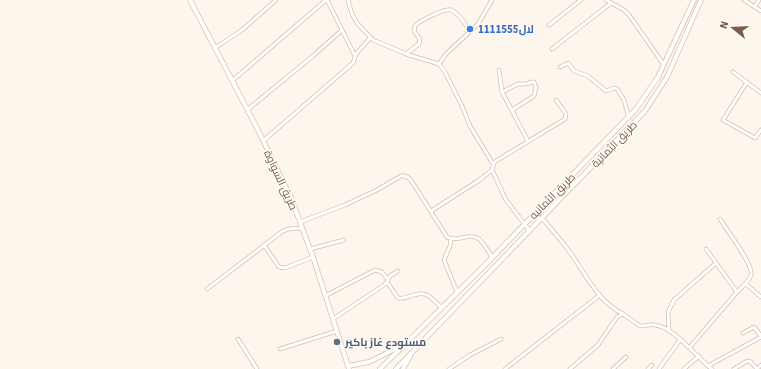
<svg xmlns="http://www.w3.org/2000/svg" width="761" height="369" viewBox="0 0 761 369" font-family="'Source Sans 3',Cairo,sans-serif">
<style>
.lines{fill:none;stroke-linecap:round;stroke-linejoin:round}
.street-casing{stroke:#d1beb0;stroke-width:4.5}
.secondary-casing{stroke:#d6c0b0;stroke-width:5.5}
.street{stroke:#fff;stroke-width:3}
.secondary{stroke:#fff;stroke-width:4}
.shop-dot{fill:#3f7fe0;stroke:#fffaf3;stroke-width:1.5}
.service-dot{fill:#5c6f8a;stroke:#fffaf3;stroke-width:1.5}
.labels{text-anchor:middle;stroke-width:3.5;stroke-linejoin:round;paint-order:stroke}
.shop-label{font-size:11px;font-weight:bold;fill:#366cbe;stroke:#fffaf3;text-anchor:start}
.street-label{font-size:11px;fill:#7a5c4d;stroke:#fffaf3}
.service-label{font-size:11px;font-weight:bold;fill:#4e5e75;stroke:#fffaf3;text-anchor:start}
</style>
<rect width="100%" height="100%" fill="#fdf6ec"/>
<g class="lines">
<defs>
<g id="street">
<path d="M327 0 355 56"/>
<path d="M348 0 352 14 357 23 373 40 409 55 439 64 445 72 462 106 470 126 493 164"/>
<path d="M606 0 624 10 629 15 664 65"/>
<path d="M744 0 761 11"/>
<path d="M755 6 759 0"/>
<path d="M549 25 581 0"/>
<path d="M215 48 242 30 276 0"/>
<path d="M552 49 611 3"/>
<path d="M406 54 420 43 419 38 414 31 415 26 417 24C422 20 445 8 451 10 459 13 466 25 470 32"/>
<path d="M439 64 446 54 478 24 492 0"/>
<path d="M560 67 568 63 574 71 588 76 606 91 614 88 617 89 624 100 629 118"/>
<path d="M499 70 502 92 528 141"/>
<path d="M733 72 761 93"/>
<path d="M232 81 326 0"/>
<path d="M747 82 723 120 755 138 761 130"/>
<path d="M502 92 518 84H526L532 82H534L536 87 534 96 512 110"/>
<path d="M247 110 313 56 342 30"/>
<path d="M263 141 353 63 356 54 370 38"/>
<path d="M492 170 506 200 529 230"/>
<path d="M431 211 478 181 492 170 494 163 496 161 565 119 566 114 556 100"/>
<path d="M542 218C551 229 561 240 569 251 585 273 598 302 623 314"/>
<path d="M300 222 345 205 377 190 401 176C408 175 411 180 414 185L447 237C457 243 469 232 479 239 484 243 488 251 492 257"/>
<path d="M451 239 450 246 444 260 457 292"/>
<path d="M264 245 279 267 285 268 313 257"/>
<path d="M310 249 344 240"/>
<path d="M706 249 737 292"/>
<path d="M387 282 398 298C403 299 407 297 411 296 428 290 429 297 441 307"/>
<path d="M746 284 761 297"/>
<path d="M207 289 283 231 289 229 302 228"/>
<path d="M325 296 375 270 382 272 388 280"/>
<path d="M333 319 384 285 387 282 390 276 398 271"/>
<path d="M669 331 668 312 674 300 716 263"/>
<path d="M743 333 754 327 761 336"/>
<path d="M238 339 257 369"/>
<path d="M690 347 737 292C742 287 749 282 751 275 754 265 726 229 720 219"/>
<path d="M280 349 337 331"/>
<path d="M708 366 761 337"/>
<path d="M449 369 470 355 501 339"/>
<path d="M505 369 600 295"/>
<path d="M570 369 598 345 617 317 623 314 640 326C645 326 650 324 655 325 674 327 697 358 712 369"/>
<path d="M613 369 626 357"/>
<path d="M648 369 652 365"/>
<path d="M659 369 680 340"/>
<path d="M684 369 699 356"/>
<path d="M734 369 747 361 751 362 757 369"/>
<path d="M757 369 761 365"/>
</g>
<g id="secondary">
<path d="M190 0 258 130 291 198 313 257 349 369"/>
<path d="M348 366 369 362 401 346"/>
<path d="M380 369 486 264 636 109 658 77 694 0"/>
<path d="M396 369 645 111 667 77 701 0"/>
<path d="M403 369 410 356"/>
</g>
</defs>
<!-- street casing -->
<use href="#street" class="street-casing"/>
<!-- secondary casing -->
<use href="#secondary" class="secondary-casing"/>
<!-- street -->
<use href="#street" class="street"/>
<!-- secondary -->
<use href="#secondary" class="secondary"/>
</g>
<!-- markers -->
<circle class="shop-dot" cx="470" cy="29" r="4"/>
<circle class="service-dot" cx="337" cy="342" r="4"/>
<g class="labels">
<!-- shop labels -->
<g class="shop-label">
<text x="478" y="33">1111555لال</text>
</g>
<!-- street labels -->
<g class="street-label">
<text transform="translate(614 144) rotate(-46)" y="4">طريق الثمانية</text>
<text transform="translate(281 180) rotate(65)" y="4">طريق السواوة</text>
<text transform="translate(552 196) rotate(-45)" y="4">طريق الثمانيه</text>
</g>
<!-- service labels -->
<g class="service-label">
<text x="345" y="346">مستودع غاز باكير</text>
</g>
</g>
<!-- north arrow -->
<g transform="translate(733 28) rotate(288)" stroke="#fffaf3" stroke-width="3" paint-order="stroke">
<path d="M0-3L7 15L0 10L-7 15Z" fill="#7a5c4d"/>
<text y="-6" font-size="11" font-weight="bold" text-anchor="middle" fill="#7a5c4d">N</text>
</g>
</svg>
